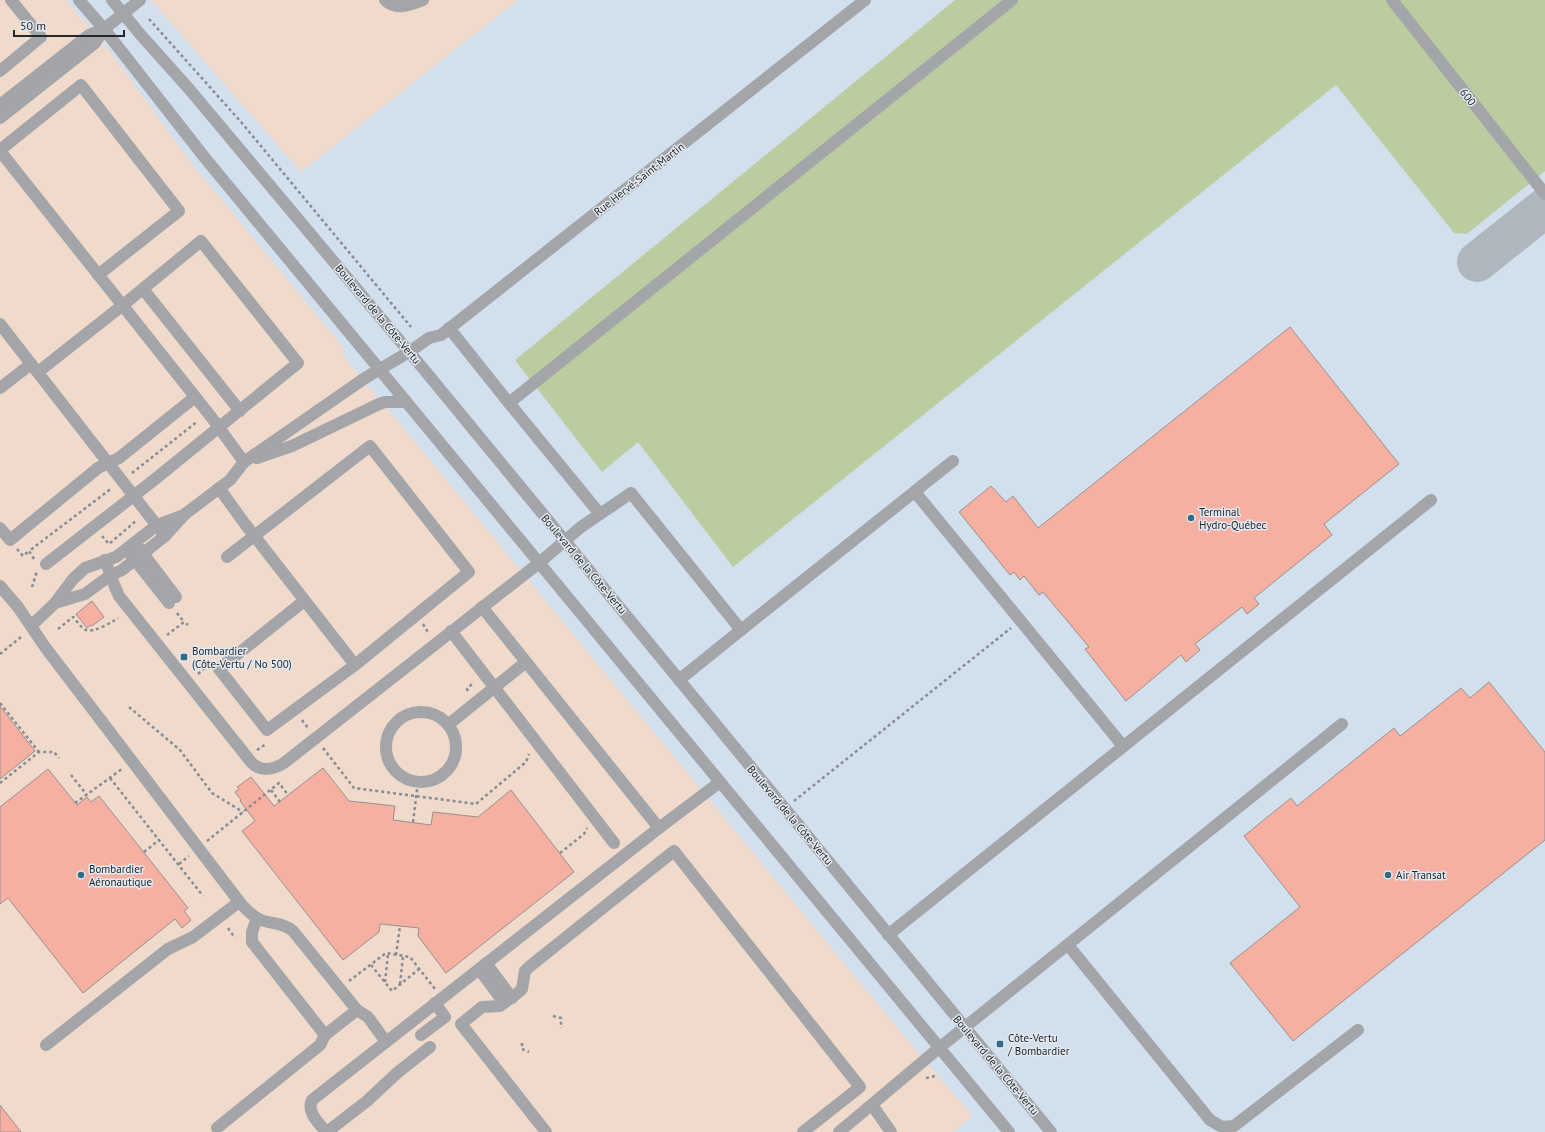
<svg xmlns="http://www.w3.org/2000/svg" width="1545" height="1132" viewBox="0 0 1545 1132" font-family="'PT Sans',sans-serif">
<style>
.built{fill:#d2dfed}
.industrial{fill:#efdacc}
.green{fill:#bbcda0}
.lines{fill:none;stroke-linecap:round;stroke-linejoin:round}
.taxiway{stroke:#b0b6be;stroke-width:40}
.building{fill:#f5b0a2;stroke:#9a908e}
.path{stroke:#868c91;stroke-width:2.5;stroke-dasharray:3 3;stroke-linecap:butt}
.minor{stroke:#a3a5a9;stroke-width:12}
.poi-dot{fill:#316b84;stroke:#e2e9f1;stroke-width:1.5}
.labels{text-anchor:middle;stroke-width:3;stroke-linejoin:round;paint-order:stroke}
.street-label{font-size:11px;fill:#25282b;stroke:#e2e9f1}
.poi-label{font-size:11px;fill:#25282b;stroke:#e2e9f1;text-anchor:start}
</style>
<rect width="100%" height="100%" fill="#e2e9f1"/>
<!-- built -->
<rect class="built" x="0" y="0" width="1545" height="1132"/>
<!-- industrial -->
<g class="industrial">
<path d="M0 0H66L108 49 193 165 344 348 342 351 347 361 392 414 909 1042 972 1115 969 1119 953 1132H0Z"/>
<path d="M151 0H518L301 172Z"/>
</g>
<!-- green -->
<path class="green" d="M955 0H1545V171L1467 234 1454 233 1336 85 733 567 638 442 602 472 515 360Z"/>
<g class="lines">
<!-- taxiway -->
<path class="taxiway" d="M1477 262 1545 208"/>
</g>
<!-- building -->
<g class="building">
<path d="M1290 327 1399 464 1324 524 1332 535 1254 598 1259 604 1247 614 1242 607 1195 644 1200 650 1186 662 1181 655 1126 701 1085 649 1089 647 1043 592 1039 595 1024 576 1020 580 1014 572 1010 575 959 512 991 486 1006 502 1013 496 1038 528Z"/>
<path d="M92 601 104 617 92 626 91 625 87 628 76 614Z"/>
<path d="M1489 682 1545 752V840L1293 1041 1230 963 1300 907 1244 836 1291 798 1297 806 1394 728 1400 736 1461 688 1470 698Z"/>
<path d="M0 706 35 751 0 779Z"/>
<path d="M323 768 349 801 395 806 393 820 431 825 433 812 478 817 511 790 574 872 446 973 418 936 419 928 380 924 379 932 343 960 242 831 255 821 240 801 241 800 235 792 239 789 237 787 251 777 274 806Z"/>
<path d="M48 769 77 805 87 797 91 802 99 796 188 908 184 911 191 920 182 928 175 919 83 993 8 898 0 904V807Z"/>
<path d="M0 1105 21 1132H0Z"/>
</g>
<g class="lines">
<!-- path -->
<g class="path">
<path d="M149 19 241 122 411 327"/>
<path d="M132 473 198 421"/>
<path d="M102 536 109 544 137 520"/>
<path d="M17 549 23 556 29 551"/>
<path d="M34 559 29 551 112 488"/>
<path d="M32 587 37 571"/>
<path d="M177 613 184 622"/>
<path d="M423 624 429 634"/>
<path d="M58 629 73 617C77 621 81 628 86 630 94 633 112 622 118 618"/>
<path d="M167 635 184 622 188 625"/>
<path d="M0 654 21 637"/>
<path d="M198 674 205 668"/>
<path d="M468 691 467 689 474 682"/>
<path d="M0 703 39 752"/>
<path d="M129 707 180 750 212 793 243 812"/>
<path d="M302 720 308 728"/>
<path d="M323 748 354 788 476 804 526 762 529 754"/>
<path d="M257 750 266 744"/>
<path d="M71 775 87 795"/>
<path d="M110 778 203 896"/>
<path d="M0 783 39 752H54L59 758"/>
<path d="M271 790 280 802"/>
<path d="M794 801 1011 628"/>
<path d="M75 803 122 769"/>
<path d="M413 822 418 782"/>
<path d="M207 841 279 783 288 795"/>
<path d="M144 852 159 840"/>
<path d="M560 853 584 834 587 828"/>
<path d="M179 864 189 856"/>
<path d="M228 928 235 938"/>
<path d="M396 955 400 926"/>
<path d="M371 965 392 991 419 969"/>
<path d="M349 981 386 953 410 957 435 989"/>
<path d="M385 982 388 954"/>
<path d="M400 984 403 956"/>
<path d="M553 1016 561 1018V1028"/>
<path d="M522 1043V1049L529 1052"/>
<path d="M926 1078 935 1076"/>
</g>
<!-- minor -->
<g class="minor">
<path d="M79 0 104 29 205 158 1009 1132"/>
<path d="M112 0 140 34 190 90 426 372 1051 1132"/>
<path d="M385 0C396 11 410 5 423 0"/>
<path d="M1392 0 1545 194"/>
<path d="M0 71 41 37 11 0"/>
<path d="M0 105 89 35 104 29 140 0"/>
<path d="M0 118 95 43 104 29"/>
<path d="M0 150 81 85 179 211 98 275"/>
<path d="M0 151 212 418 244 462"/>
<path d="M143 289 240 411"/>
<path d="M0 324 165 536"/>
<path d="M449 328 509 403 600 514"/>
<path d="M38 372 128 301 201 241 298 363 154 480 46 564"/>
<path d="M0 388 31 364"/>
<path d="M509 403 1012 0"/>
<path d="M257 458 292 446 379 404 385 402H406"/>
<path d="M219 488 245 524 355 665"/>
<path d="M915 492 1123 746"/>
<path d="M0 528 10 540 98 468 119 458 195 397"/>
<path d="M138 547 176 597"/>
<path d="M131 555 169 603"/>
<path d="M227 557 370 446 469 572 355 665 267 730 219 669 304 601"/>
<path d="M105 560 115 587 119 596 251 762C260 772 273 770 284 763L539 563 581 527 631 493 741 630 953 461"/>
<path d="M0 586 18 607 45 647 241 904C247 910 253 917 261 920 272 924 284 923 293 931L357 1010 368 1017 386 1042"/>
<path d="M55 603 85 594 108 577 122 570 165 536 185 514 230 480 244 462 365 378 409 352 429 338 441 335 865 0"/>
<path d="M482 607 659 828"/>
<path d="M31 626 55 603 73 579 85 568 116 557 157 525 181 516"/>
<path d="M451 631 614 843"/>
<path d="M679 680 741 630"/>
<circle cx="421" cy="747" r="35"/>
<path d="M449 724 526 662"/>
<path d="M257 918 252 932V942L325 1035 357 1010"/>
<path d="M888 935 1431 500"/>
<path d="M1068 945 1210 1120 1222 1127 1234 1126 1358 1030"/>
<path d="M486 963 512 998"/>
<path d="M479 969 504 1003"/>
<path d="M421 1035 445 1017 435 1003"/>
<path d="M46 1045 168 949 193 937 239 902"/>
<path d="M872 1105 891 1132"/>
<path d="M217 1128 320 1045 325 1035"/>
<path d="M326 1132C319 1123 306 1112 312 1100L659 828 720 782"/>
<path d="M327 1132 367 1101 397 1073 430 1047"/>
<path d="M546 1132 461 1024 482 1007 500 1006 519 992 522 989 525 971 529 967 674 851 860 1087 803 1132"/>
<path d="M839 1132 939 1048 1342 724"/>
</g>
</g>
<!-- markers -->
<g class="poi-dot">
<circle cx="1191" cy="518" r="4"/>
<rect x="180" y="653" width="8" height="8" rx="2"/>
<circle cx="81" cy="875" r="4"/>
<circle cx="1388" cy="875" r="4"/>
<rect x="996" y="1040" width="8" height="8" rx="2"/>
</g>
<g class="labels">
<!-- street labels -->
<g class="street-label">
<text transform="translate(1468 97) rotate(52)" y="4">600</text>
<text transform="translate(639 179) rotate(-38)" y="4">Rue Hervé-Saint-Martin</text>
<text transform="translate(378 314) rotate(50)" y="4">Boulevard de la Côte-Vertu</text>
<text transform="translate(584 564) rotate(50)" y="4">Boulevard de la Côte-Vertu</text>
<text transform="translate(790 815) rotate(50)" y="4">Boulevard de la Côte-Vertu</text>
<text transform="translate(996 1065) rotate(50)" y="4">Boulevard de la Côte-Vertu</text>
</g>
<!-- poi labels -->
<g class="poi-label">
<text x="1199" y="516">Terminal<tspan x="1199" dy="13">Hydro-Québec</tspan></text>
<text x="192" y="655">Bombardier<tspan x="192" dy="13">(Côte-Vertu / No 500)</tspan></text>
<text x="89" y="873">Bombardier<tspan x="89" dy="13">Aéronautique</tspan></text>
<text x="1396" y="879">Air Transat</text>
<text x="1008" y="1042">Côte-Vertu<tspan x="1008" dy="13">/ Bombardier</tspan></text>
</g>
</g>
<!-- scale -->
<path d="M14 30v6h110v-6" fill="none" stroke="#25282b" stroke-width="2"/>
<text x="20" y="30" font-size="12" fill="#25282b" stroke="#e2e9f1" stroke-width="3" paint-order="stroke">50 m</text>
</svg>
